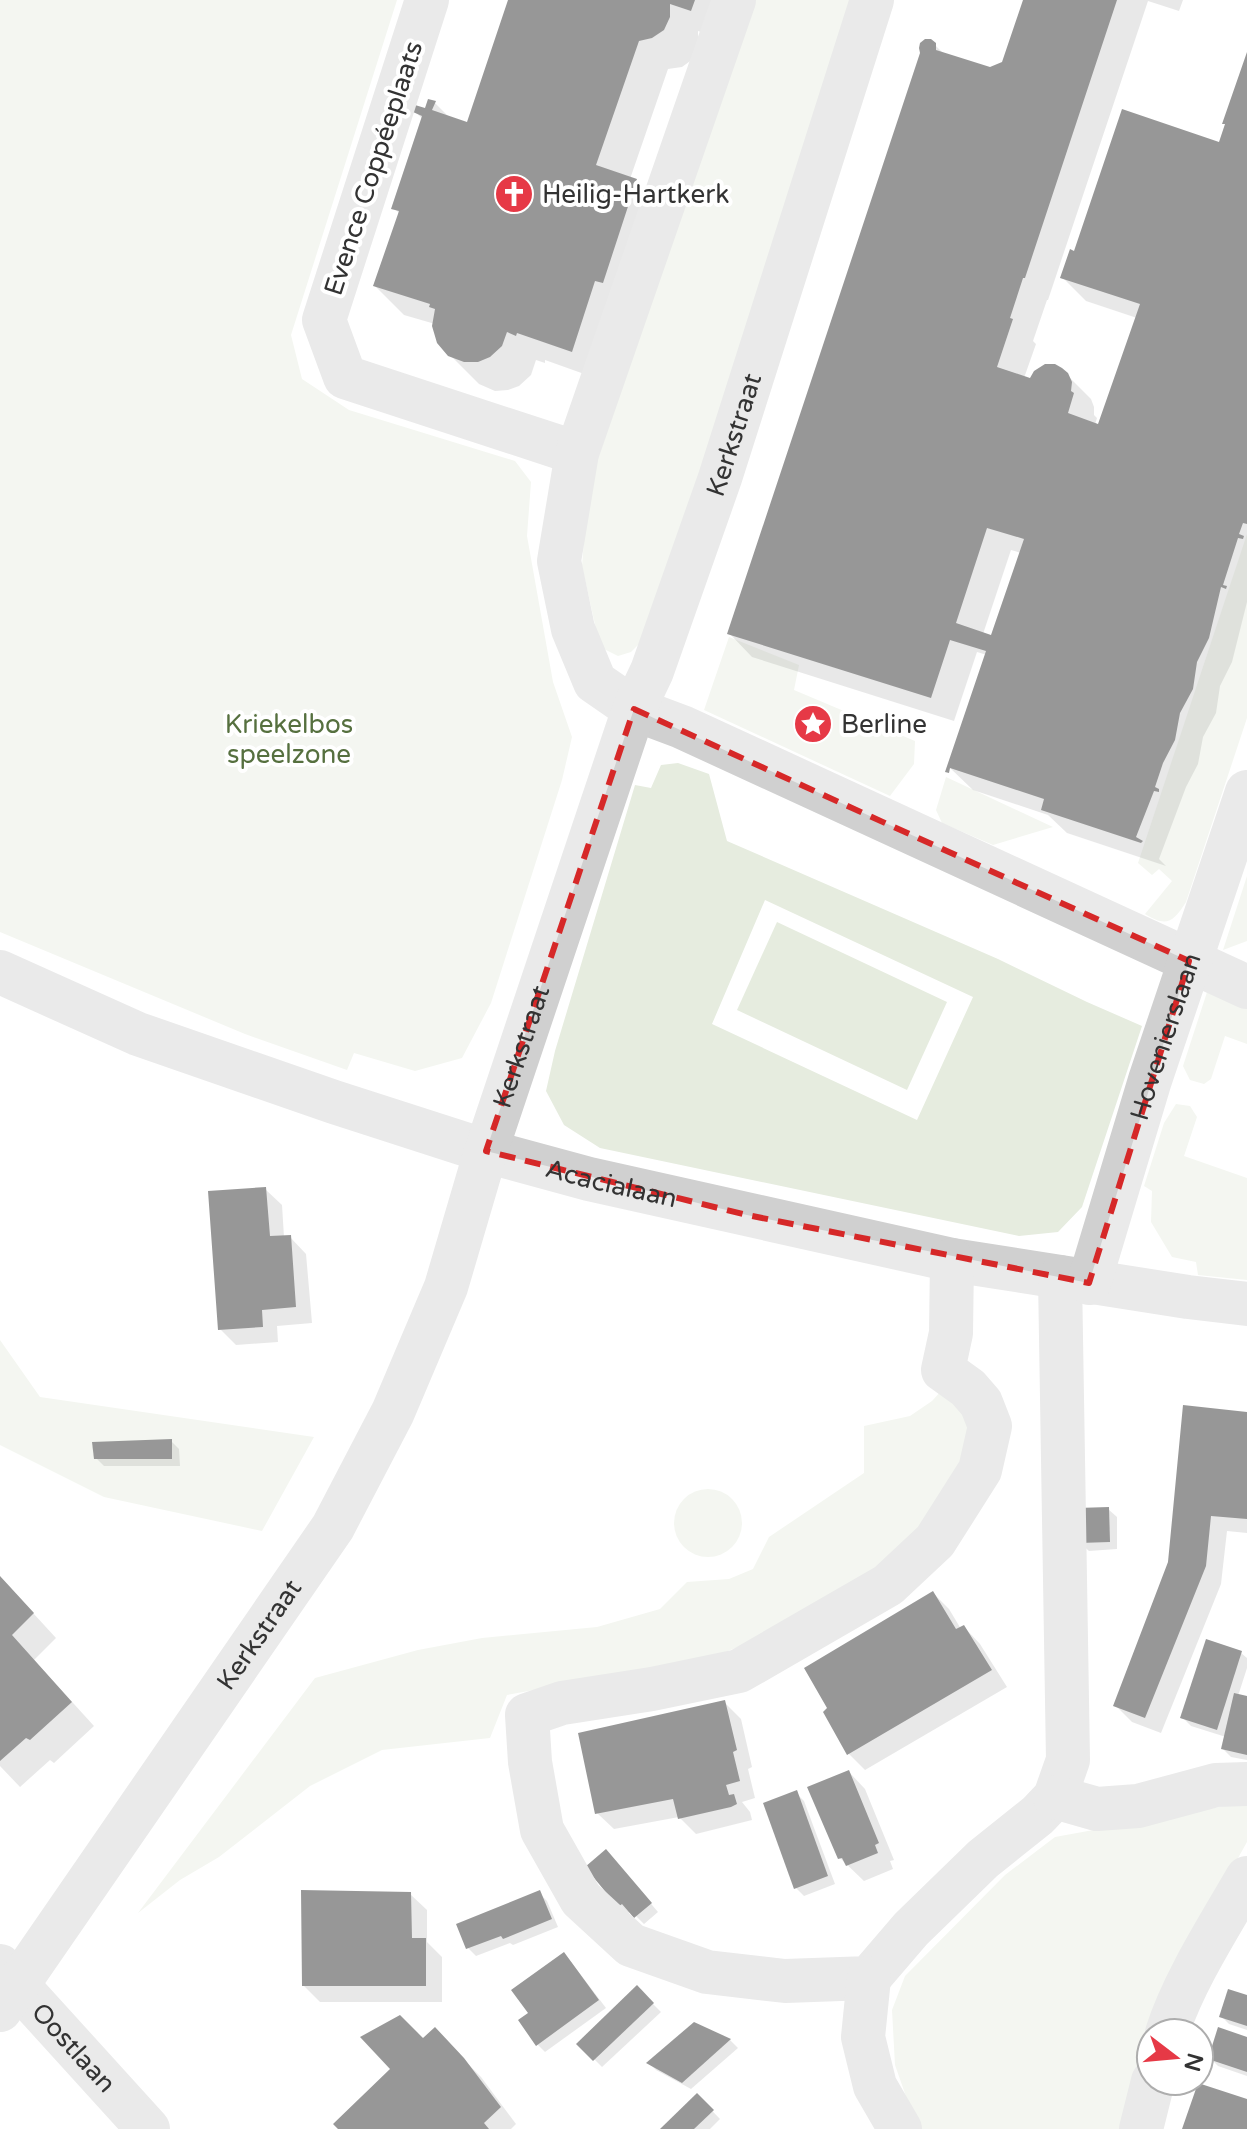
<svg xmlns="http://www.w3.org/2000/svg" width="1247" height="2129" viewBox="0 0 1247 2129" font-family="'Varela Round',sans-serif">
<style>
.green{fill:#e6ecdf;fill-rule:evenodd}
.shadow{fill:#0003;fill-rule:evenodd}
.building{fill:#1a1a1a;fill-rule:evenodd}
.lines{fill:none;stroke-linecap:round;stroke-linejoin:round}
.minor{stroke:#d0d0d0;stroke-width:44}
.marked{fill:none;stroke:#d62828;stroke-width:6;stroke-dasharray:16 10;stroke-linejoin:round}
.labels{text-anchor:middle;stroke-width:8;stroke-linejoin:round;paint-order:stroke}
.street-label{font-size:26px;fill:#333;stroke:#fff}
.poi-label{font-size:26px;fill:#333;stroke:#fff;text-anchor:start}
.park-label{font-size:26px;fill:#56703f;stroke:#fff}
</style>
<rect width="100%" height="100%" fill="#fff"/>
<!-- green -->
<g class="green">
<path d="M0 0H397L291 335 302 379 349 410 515 461 531 482 527 536 553 682 572 737 562 780 491 1003 462 1058 415 1071 354 1053 347 1070 245 1034 0 932Z"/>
<path d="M754 0H860L644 639 631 652 618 656 600 647 582 566 588 488Z"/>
<path d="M1247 534V718L1186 902C1173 923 1166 927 1145 914L1172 881 1159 869 1152 875 1138 863Z"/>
<path d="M729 637 799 665 794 690 915 741 914 764 890 796 704 710Z"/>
<path d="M678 763 709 774 727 841 998 959 1087 1002 1142 1026 1082 1207 1058 1232 1019 1236 600 1148 564 1125 546 1091 555 1051 635 785 651 788 661 765ZM765 900 973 997 917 1120 712 1024Z"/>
<path d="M946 777 1053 827 993 845 942 823 936 810Z"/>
<path d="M1247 876V941L1223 950Z"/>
<path d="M777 922 947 1002 907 1090 737 1010Z"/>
<path d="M1209 986 1247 1003V1044L1225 1036 1211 1079 1204 1084 1190 1080 1183 1066Z"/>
<path d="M1176 1104 1190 1106 1197 1117 1184 1156 1247 1178V1280L1198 1275 1196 1262 1172 1257 1151 1222 1152 1191 1144 1186 1164 1123Z"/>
<path d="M0 1340 40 1397 314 1437 262 1531 104 1497 0 1445Z"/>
<path d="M942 1390 969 1402 972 1450 928 1526 880 1569 794 1625 710 1658 507 1695 490 1738 382 1750 310 1786 219 1857 180 1880 138 1913 315 1678 418 1650 482 1638 597 1627 660 1609 687 1582 729 1579 753 1569 769 1537 864 1473V1426L910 1416 932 1401Z"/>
<circle cx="708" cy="1523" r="34"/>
<path d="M1247 1802V1842L1206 1915 1145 2042 1130 2109 1122 2129H921L915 2122 895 2065 892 2010 905 1976 1005 1875 1055 1837Z"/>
</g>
<!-- shadow -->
<g class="shadow">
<path d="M510 0H726L720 39 698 31V47L693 59 682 67 668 69 630 179 636 181 665 210 601 380 545 360V363L536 360 531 375 519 386 508 390 495 391 479 384 449 354 435 324 404 315 375 286 400 214 394 208 423 119 415 112 426 111 435 103 450 118 468 124Z"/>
<path d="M1025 0H1183L1179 11 1148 1 1048 300H1047L1033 341 1036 344 1024 378 1031 380 1061 369 1091 399 1094 407V415L1097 418 1095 425 1100 426 1137 318 1086 301 1062 277 1076 254 1220 144 1247 56V602L1232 662 1220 686 1216 713 1203 737 1198 764 1186 787 1159 859 1166 866 1067 833 1048 815 973 790 949 767 987 655 977 652 954 721 752 657 729 633 934 44 945 55 990 70 1004 63ZM1011 550 1021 553 993 638 983 634Z"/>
<path d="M265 1189 282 1205 284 1237H290L306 1254 312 1323 277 1326 278 1342 236 1345 220 1329Z"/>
<path d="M1247 1413V1533L1227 1531 1221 1584 1161 1733 1132 1722 1116 1706Z"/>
<path d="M171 1441 179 1449 180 1466H104L96 1458Z"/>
<path d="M1108 1509 1117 1517V1549L1089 1551 1080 1543Z"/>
<path d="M0 1577 56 1638 34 1660 94 1726 54 1763 50 1760 20 1787 0 1766Z"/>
<path d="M933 1593 949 1609 961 1629 964 1627 980 1644 1007 1687 865 1770 849 1754 826 1712Z"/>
<path d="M1241 1653 1247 1658V1668L1238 1696 1247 1698V1760L1231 1757 1223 1749 1226 1737 1191 1726 1183 1718Z"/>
<path d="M724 1702 741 1719 752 1767 748 1769 755 1798 742 1802 750 1812 752 1820 696 1834 679 1817 614 1829 597 1813Z"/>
<path d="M849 1772 865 1789 894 1860 890 1861 893 1869 864 1881 840 1858Z"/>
<path d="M796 1793 804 1801 835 1884 804 1896 796 1888 766 1804Z"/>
<path d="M614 1860 658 1912 644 1924 631 1911 628 1913 620 1905Z"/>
<path d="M539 1893 547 1901 558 1927 513 1945 510 1943 476 1956 468 1948Z"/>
<path d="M410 1894 427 1910V1942L442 1957V2002H320L304 1986Z"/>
<path d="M571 1962 606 2008 545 2052 537 2044 531 2013Z"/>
<path d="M637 1988 661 2012 602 2067 579 2044Z"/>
<path d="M1247 1997V2030L1229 2024 1221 2016Z"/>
<path d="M694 2024 730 2040 738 2048 691 2089 656 2070 649 2063Z"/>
<path d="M434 2030 481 2077 516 2124 511 2129H341Z"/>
<path d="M1247 2039V2076L1218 2066 1210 2058Z"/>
<path d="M697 2095 720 2119 710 2129H663Z"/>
</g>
<!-- building -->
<g class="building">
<path d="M508 0H695L691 11 670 4V17L664 30 652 38 639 41 596 165 637 179 603 283 595 281 572 352 517 333 516 336 507 332 502 346 490 357 478 362H464L448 356 437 343 432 326 435 309 429 307 430 304 373 286 399 211 391 209 422 116 413 112 415 105 425 108 428 99 436 101 432 110 467 122Z"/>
<path d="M1023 0H1117L1025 278H1023L1010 318 1013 319 997 367 1030 378 1034 371 1045 364H1055L1062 368 1068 373 1072 382 1071 391 1074 393 1068 413 1098 424 1140 304 1060 278 1070 249 1074 251 1122 109 1219 142 1225 124H1222L1247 52V524L1243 523 1239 534 1244 536 1243 539 1238 538 1223 585 1227 586 1226 589 1221 587 1209 638 1197 662 1193 689 1180 713 1175 740 1163 763 1155 787 1159 789V792L1154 791 1136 837 1143 841 1141 843 1041 810 1044 799 950 768 949 773 945 772 986 651 950 640 931 698 727 634 920 53 919 48 920 43 925 39H931L936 43V50L990 67 1002 62ZM987 528 1024 539 991 635 956 623Z"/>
<path d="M266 1187 270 1236 291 1235 296 1307 262 1310 263 1327 218 1330 208 1191Z"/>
<path d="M1183 1405 1247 1412V1519L1211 1516 1206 1566 1145 1718 1113 1706 1168 1562Z"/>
<path d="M172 1439V1459H94L92 1442Z"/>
<path d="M1109 1507 1110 1542 1079 1543 1077 1508Z"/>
<path d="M0 1576 34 1613 12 1635 72 1702 30 1740 26 1738 0 1761Z"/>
<path d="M933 1591 956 1629 964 1625 992 1670 847 1755 823 1712 827 1708 804 1668Z"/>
<path d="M1206 1639 1242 1651 1217 1730 1180 1718Z"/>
<path d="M1234 1693 1247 1696V1755L1221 1749Z"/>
<path d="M725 1700 737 1750 733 1752 740 1781 726 1785 729 1795 734 1794 737 1804 731 1807 678 1819 673 1799 595 1814 578 1733Z"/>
<path d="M849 1770 879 1843 875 1845 878 1853 846 1866 842 1858 838 1859 807 1787Z"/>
<path d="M797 1790 828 1876 794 1889 763 1803Z"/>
<path d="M606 1849 652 1903 634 1918 622 1904 618 1907 585 1867Z"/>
<path d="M301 1890 411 1892 412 1938H426V1986H302Z"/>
<path d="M540 1890 552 1919 503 1939 501 1936 466 1949 456 1924Z"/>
<path d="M564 1952 599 2000 536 2046 518 2020 528 2013 511 1990Z"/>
<path d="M637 1985 654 2003 593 2061 576 2044Z"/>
<path d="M1228 1989 1247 1995V2026L1219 2017Z"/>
<path d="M400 2015 423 2038 435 2027 464 2058 501 2107 484 2123 489 2129H338L333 2124 390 2069 360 2037Z"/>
<path d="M694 2022 731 2039 682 2083 646 2063Z"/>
<path d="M1218 2027 1247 2037V2072L1208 2059Z"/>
<path d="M1198 2083 1247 2099V2129H1182Z"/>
<path d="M697 2093 714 2110 694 2129H660Z"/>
</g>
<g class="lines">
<!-- minor -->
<g class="minor">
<path d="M427 0 324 320 345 377 577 453"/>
<path d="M734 0 577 453 559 561 573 629 595 682 634 709 682 727 1247 987"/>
<path id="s1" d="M0 972 138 1034 334 1102 486 1151 589 1179 952 1260 1188 1297 1247 1304"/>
<path d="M952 1260 951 1333 943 1370 968 1388 981 1403 990 1426 980 1470 935 1541 888 1585 739 1671 652 1689 562 1703 527 1715 530 1762 542 1830 581 1899 631 1945 707 1972 785 1981 869 1978 911 1929 983 1859 1038 1815 1055 1797 1068 1760 1060 1277"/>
<path id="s2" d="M1089 1283 1150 1080 1247 792"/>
<path d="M1055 1797 1097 1809 1138 1806 1216 1785 1247 1784"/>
<path id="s3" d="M0 1966 148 2129"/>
<path d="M869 1978 863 2037 875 2086 900 2129"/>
<path id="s4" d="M0 2010 333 1527 393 1412 446 1287 486 1151 634 709 652 671 720 478 872 0"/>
<path d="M1167 2033C1183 1982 1220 1925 1247 1878"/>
<path d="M1141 2129 1153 2081"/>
</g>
</g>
<!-- marked area -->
<path d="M0 0H1247V2129H0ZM634 709 1189 961 1089 1283 747 1215 486 1151Z" fill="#fff" fill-opacity=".55" fill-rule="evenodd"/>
<path class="marked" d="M634 709 1189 961 1089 1283 747 1215 486 1151Z"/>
<!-- icons -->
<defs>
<symbol id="church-disc" viewBox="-11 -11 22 22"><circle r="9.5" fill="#e63946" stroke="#fff"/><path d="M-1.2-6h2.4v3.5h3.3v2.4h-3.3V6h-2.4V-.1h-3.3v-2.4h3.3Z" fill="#fff"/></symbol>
<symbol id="sight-disc" viewBox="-11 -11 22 22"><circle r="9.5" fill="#e63946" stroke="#fff"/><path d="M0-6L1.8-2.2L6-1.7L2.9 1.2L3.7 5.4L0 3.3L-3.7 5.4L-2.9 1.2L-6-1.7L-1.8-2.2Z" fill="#fff"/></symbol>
</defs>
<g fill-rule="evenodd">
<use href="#church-disc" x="492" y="172" width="44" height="44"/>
<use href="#sight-disc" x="791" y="702" width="44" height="44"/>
</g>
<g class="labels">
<!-- street labels -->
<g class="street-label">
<text transform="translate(373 168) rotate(-72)" y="9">Evence Coppéeplaats</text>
<text dy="9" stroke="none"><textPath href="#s4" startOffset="1752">Kerkstraat</textPath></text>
<text dy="9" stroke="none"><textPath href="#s2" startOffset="258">Hovenierslaan</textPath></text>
<text dy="9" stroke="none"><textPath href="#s4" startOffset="1104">Kerkstraat</textPath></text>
<text dy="9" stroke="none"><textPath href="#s1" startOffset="648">Acacialaan</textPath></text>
<text dy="9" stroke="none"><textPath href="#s4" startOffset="456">Kerkstraat</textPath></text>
<text dy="9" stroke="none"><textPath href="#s3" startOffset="110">Oostlaan</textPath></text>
</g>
<!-- poi labels -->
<g class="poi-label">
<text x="542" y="203">Heilig-Hartkerk</text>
<text x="841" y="733">Berline</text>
</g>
<!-- park labels -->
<g class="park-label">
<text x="289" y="733">Kriekelbos<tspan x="289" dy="30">speelzone</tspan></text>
</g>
</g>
<!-- north arrow -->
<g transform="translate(1175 2057) rotate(106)"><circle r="38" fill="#ffffff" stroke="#adadad" stroke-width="2"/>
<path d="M0-6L14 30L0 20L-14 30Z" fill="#e63946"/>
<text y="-12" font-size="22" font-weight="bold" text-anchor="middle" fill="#333333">N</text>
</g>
</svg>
